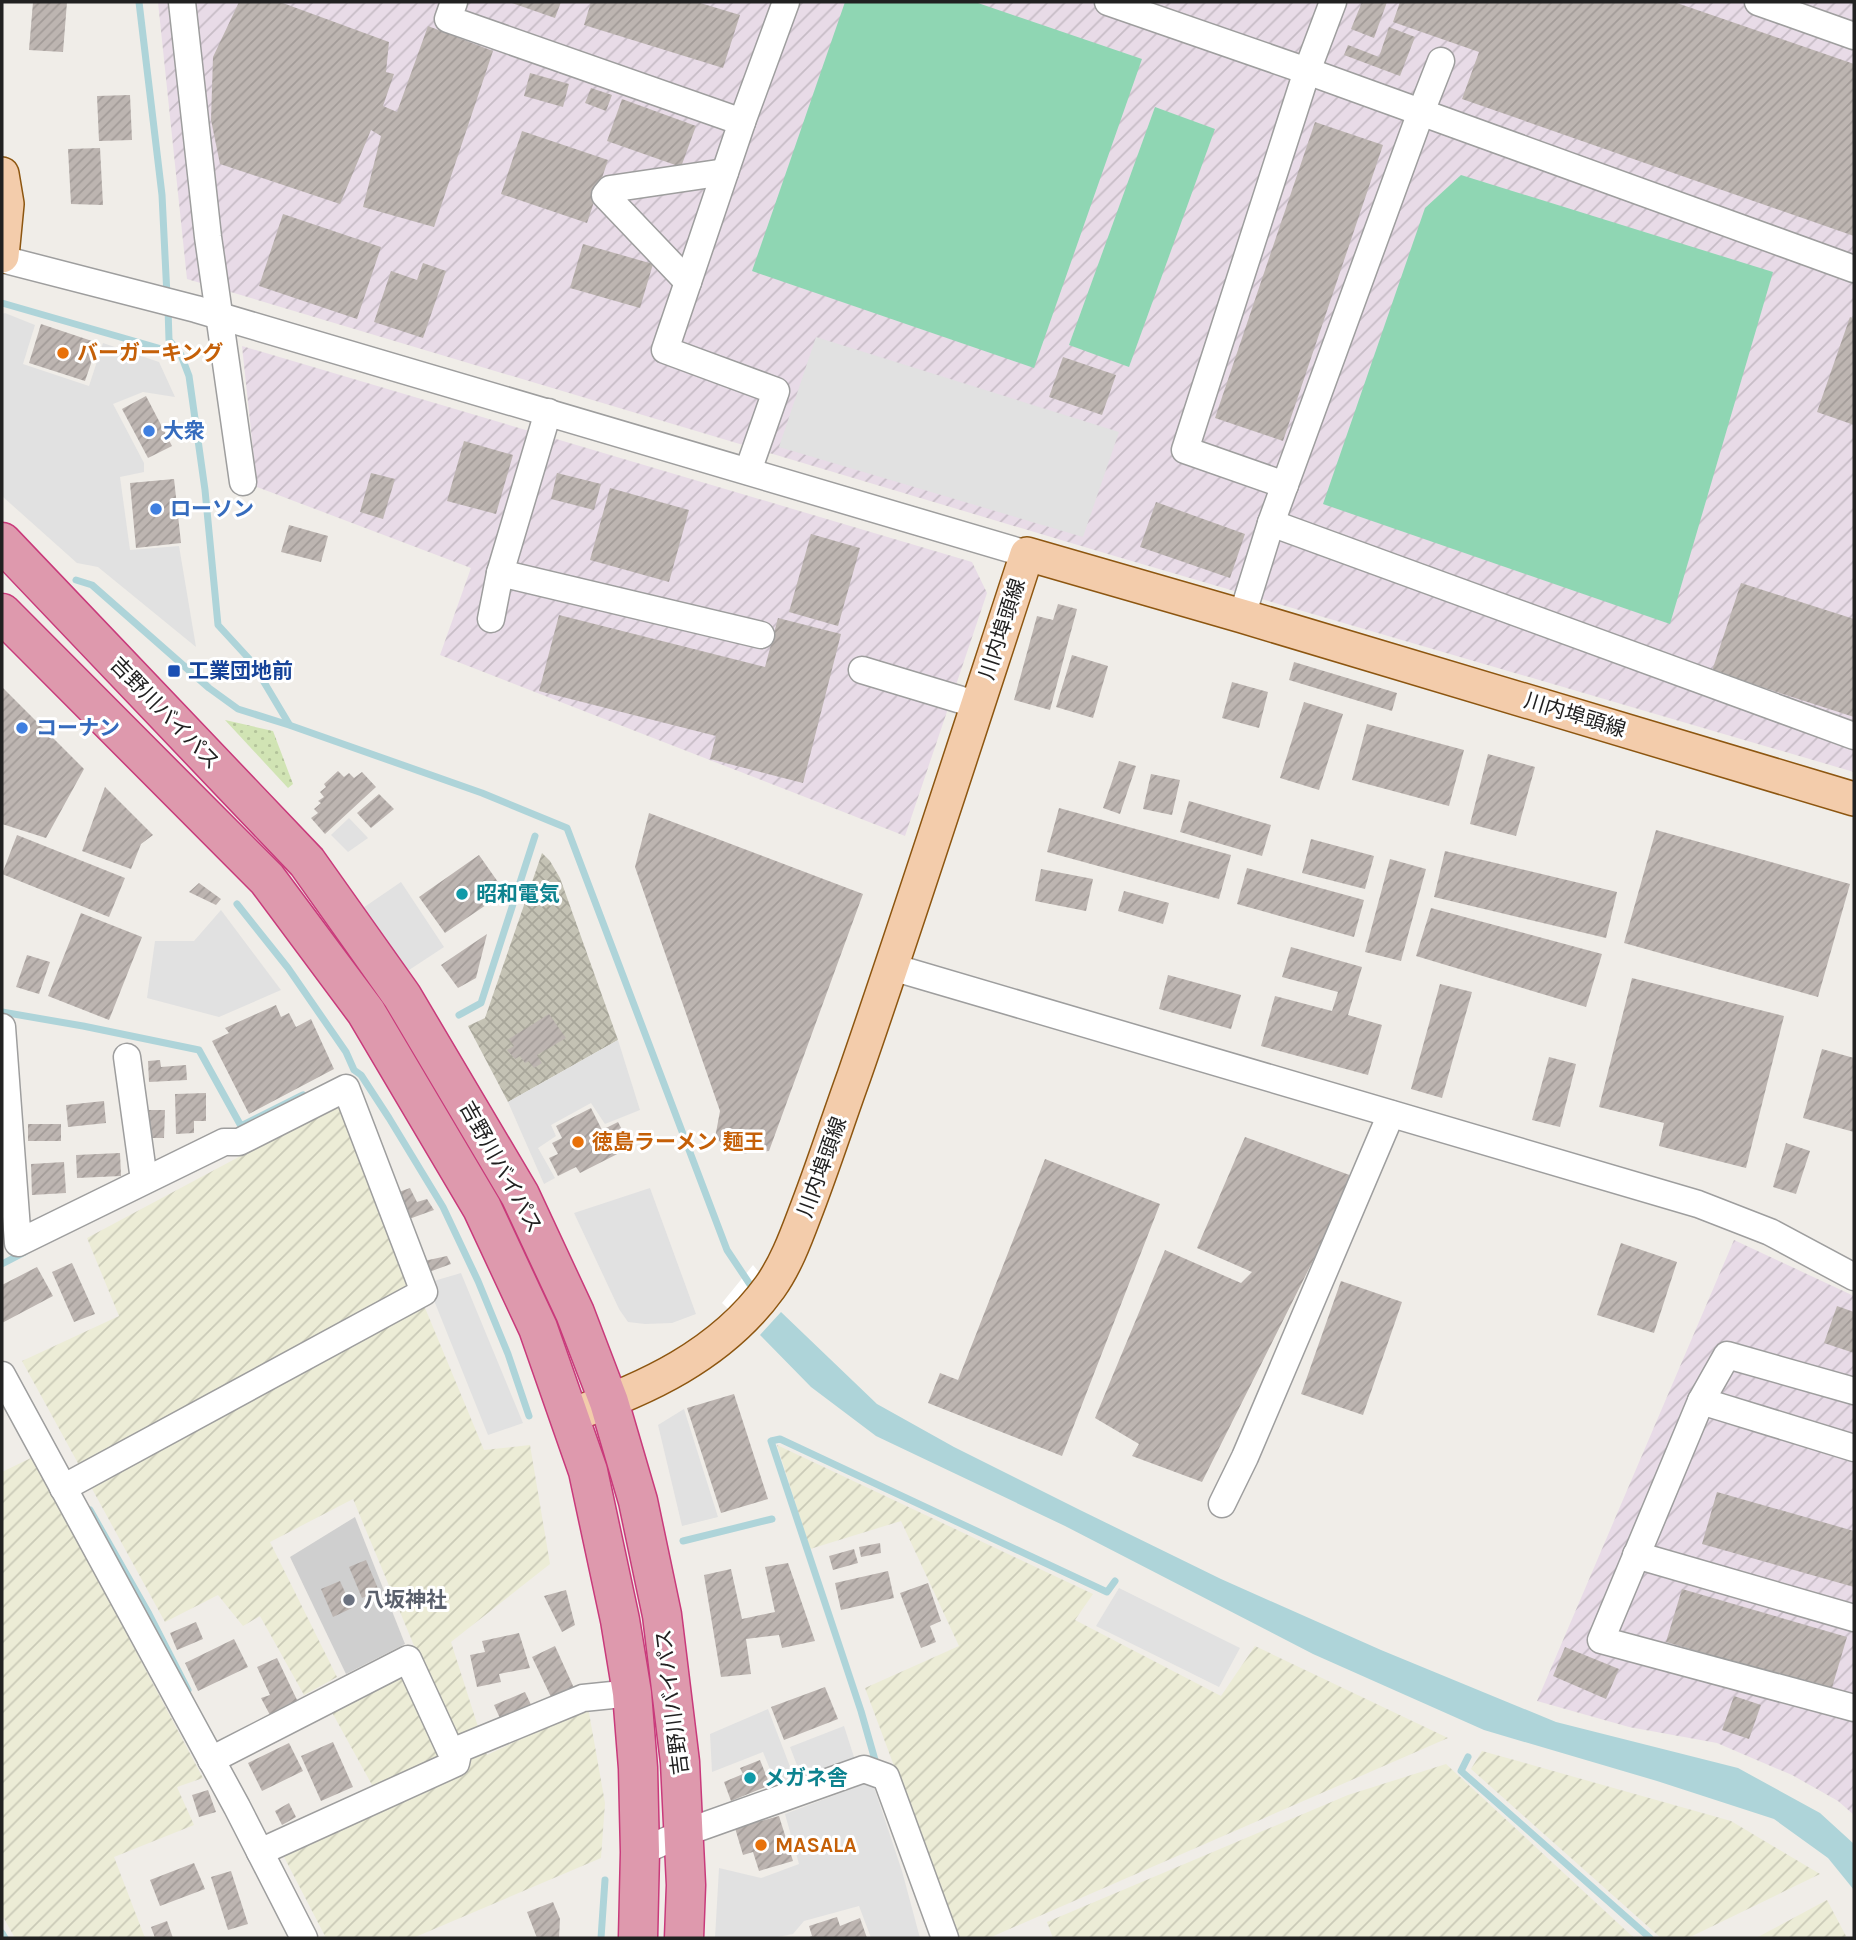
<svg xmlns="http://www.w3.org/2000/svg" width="1856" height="1940" viewBox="0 0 1856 1940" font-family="Karla,'Noto Sans JP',sans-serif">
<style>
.industrial{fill:url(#industrial-furrows)}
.religious{fill:#cfcfcf}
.construction{fill:url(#construction-cross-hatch)}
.farmland{fill:url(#farmland-furrows)}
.grass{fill:url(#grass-dots)}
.pitch{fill:#8fd6b3}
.parking{fill:#e1e1e1}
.water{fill:#aed4d9}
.pier{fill:#fff}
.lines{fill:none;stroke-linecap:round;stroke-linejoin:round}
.stream{stroke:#aed4d9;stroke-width:7}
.building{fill:url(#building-hatch)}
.minor-casing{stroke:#9e9e9e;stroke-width:29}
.major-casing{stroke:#8d5610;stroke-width:36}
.highway-casing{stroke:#c93a7b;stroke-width:41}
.minor{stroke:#fff;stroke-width:26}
.major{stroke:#f3ccab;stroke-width:33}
.highway{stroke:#de99ad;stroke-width:38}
.food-dot{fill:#e8710a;stroke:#fff;stroke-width:2.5}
.shop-dot{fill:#3f7fe0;stroke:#fff;stroke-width:2.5}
.transit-dot{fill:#1a4fb4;stroke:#fff;stroke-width:2.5}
.culture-dot{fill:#0f9aa8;stroke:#fff;stroke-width:2.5}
.worship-dot{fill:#6b7280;stroke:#fff;stroke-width:2.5}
.labels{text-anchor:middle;stroke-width:6;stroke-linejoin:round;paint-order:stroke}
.food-label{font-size:21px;font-weight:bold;fill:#c56008;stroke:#fff;text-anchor:start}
.shop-label{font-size:21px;font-weight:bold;fill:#366cbe;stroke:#fff;text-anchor:start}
.street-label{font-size:21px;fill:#212121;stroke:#fff}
.transit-label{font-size:21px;font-weight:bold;fill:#164399;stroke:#fff;text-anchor:start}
.culture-label{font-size:21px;font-weight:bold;fill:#0d838f;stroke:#fff;text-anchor:start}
.worship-label{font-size:21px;font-weight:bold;fill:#5b616d;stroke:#fff;text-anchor:start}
</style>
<defs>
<pattern id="industrial-furrows" width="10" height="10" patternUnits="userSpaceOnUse" patternTransform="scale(1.75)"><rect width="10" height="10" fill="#e8dbe7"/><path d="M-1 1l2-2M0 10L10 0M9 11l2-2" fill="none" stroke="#c7bcc6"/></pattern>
<pattern id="construction-cross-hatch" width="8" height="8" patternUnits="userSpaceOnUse" patternTransform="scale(1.75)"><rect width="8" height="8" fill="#c4c2b4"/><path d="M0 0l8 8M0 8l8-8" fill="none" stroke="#a8a69a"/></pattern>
<pattern id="farmland-furrows" width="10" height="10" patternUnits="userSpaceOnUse" patternTransform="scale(1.75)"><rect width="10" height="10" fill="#ececd6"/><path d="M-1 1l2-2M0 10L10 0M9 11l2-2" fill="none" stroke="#cacab7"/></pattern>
<pattern id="grass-dots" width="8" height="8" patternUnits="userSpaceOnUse" patternTransform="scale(1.75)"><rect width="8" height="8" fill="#d1e4b4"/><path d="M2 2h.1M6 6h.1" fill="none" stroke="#b3c39a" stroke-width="1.8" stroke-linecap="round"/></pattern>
<pattern id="building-hatch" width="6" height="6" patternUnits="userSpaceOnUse" patternTransform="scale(1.75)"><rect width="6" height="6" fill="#bdb5b1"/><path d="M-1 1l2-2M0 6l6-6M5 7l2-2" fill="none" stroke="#a29b98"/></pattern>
</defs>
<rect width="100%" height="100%" fill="#f0ede8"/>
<!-- industrial -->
<g class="industrial">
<path d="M158 2H1854V772L1118 557 187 279Z"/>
<path d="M242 346 972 562 987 593 905 836 440 655 471 568 257 487Z"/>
<path d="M1734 1240 1854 1296V1815L1838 1801 1792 1775 1717 1743 1629 1727 1537 1701Z"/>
</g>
<!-- religious -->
<path class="religious" d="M355 1517 405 1644 346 1674 290 1557Z"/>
<!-- construction -->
<path class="construction" d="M542 853 550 861 560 878 618 1040 508 1102 468 1026 485 1018Z"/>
<!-- farmland -->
<g class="farmland">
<path d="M340 1103 484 1450 530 1445 550 1564 451 1642 487 1755 588 1707 605 1803 601 1858 413 1938H326L282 1853 383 1805 328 1705 420 1660 353 1499 270 1542 337 1677 304 1695 260 1616 243 1626 218 1595 165 1622 22 1361 119 1316 87 1238Z"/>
<path d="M777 1445 1093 1594 1075 1620 1221 1696 1255 1646 1448 1738 989 1938H958L865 1688 959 1646 901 1521 810 1549Z"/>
<path d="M33 1457 203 1778 177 1787 194 1825 114 1857 145 1938H15L2 1915V1472Z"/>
<path d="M1482 1751 1731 1821 1820 1874 1688 1938H1661L1471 1769Z"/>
<path d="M1446 1764 1633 1937 1632 1938H1053L1047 1922 1348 1795Z"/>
<path d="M1827 1900 1847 1938H1756Z"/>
</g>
<!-- grass -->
<path class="grass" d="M225 720 273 731 293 784 288 788Z"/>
<!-- pitch -->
<g class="pitch">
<path d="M845 2H975L1142 59 1034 368 752 271Z"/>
<path d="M1155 107 1215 129 1129 367 1069 345Z"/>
<path d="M1461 175 1773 272 1670 624 1323 504 1425 208Z"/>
</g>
<!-- parking -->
<g class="parking">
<path d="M5 313 35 325 23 364 89 386 103 343 159 362 175 397 143 392 113 404 144 463V472L120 477 130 550 179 546 196 647 98 567 77 563 2 496V314Z"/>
<path d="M816 337 1119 432 1083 537 779 447Z"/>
<path d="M349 818 368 838 348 852 331 835Z"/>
<path d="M401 882 444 947 406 972 363 908Z"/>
<path d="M221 910 281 990 219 1017 147 998 155 941H194Z"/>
<path d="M618 1040 640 1110 605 1124 591 1103 551 1125 556 1136 538 1148 555 1178 544 1184 508 1102Z"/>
<path d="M650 1188 696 1314 672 1323 645 1324 628 1322 619 1309 574 1213Z"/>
<path d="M461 1273 523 1423 488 1435 427 1283Z"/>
<path d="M684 1409 718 1517 682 1526 658 1425Z"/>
<path d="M1119 1588 1240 1648 1219 1687 1096 1626Z"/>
<path d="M768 1709 794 1777 776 1784 763 1752 712 1772 710 1734Z"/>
<path d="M844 1726 855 1760 803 1781 790 1747Z"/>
<path d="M872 1781 902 1871 920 1938H871L859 1906 804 1921 793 1934 773 1938H715L719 1868 761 1878 799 1864 785 1814Z"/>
</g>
<!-- water -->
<path class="water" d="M781 1312 877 1404 954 1447 1080 1510 1221 1579 1381 1650 1556 1722 1738 1768 1820 1813 1854 1844V1890L1828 1858 1774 1819 1657 1781 1484 1730 1313 1654 1065 1526 876 1436 811 1387 760 1335Z"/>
<!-- pier -->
<path class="pier" d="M753 1265 781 1300 753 1333 722 1303Z"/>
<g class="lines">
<!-- stream -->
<g class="stream">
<path d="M139 2 162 195 167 296"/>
<path d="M2 303 179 354"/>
<path d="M168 308 169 340 181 355 189 376 205 490 218 625 252 662 289 724"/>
<path d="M76 580 92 585 209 688 238 709 289 725 482 793 567 828 727 1250 755 1292"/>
<path d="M237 904 288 968 346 1052 354 1070 361 1075 389 1118 443 1207 478 1281 508 1354 529 1416"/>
<path d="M2 1012 83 1026 199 1050 241 1126 303 1095"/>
<path d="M459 1015 481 1003 535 836"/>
<path d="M2 1264 25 1252"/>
<path d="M90 1510 149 1614 188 1690"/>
<path d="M683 1541 772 1519"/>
<path d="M1468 1757 1461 1771 1650 1938"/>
<path d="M877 1767 861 1711 771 1441 780 1439 1107 1592 1115 1581"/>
<path d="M2 1933 5 1938"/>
<path d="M601 1938 605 1880"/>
</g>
</g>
<!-- building -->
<g class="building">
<path d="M33 2H67L63 52 29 50Z"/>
<path d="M239 2H280L389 42 386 72 394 74 383 106 397 112 428 26 493 51 434 227 363 207 381 136 371 130 340 204 220 164 211 120 213 57Z"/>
<path d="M509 2H561L555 18Z"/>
<path d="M591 2H697L740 15 723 68 584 25Z"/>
<path d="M1362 2H1387L1374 38 1351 29Z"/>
<path d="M1400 2H1674L1854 64V236L1462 99 1479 52 1393 22Z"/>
<path d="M1389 27 1415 37 1400 76 1344 55 1348 45 1379 57Z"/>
<path d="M530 73 569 84 563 107 524 96Z"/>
<path d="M591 88 612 95 606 111 585 103Z"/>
<path d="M130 95 132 140 99 141 97 96Z"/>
<path d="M622 99 696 126 681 167 607 141Z"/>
<path d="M1315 122 1383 145 1283 441 1215 418Z"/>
<path d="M522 131 608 160 587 223 501 194Z"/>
<path d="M100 148 103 205 71 204 68 149Z"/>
<path d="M283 214 381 247 357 319 259 286Z"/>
<path d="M583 244 653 264 640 308 570 288Z"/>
<path d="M423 263 446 271 423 338 374 322 391 271 417 280Z"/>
<path d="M1850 317 1854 319V425L1817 412Z"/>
<path d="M41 324 98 343 85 381 29 363Z"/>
<path d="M1063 357 1116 375 1102 415 1049 397Z"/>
<path d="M146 396 172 446 148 458 122 409Z"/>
<path d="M464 441 513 455 496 514 447 501Z"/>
<path d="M371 473 395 479 383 519 360 512Z"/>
<path d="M557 473 601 484 594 510 551 499Z"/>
<path d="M174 479 181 543 136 548 130 483Z"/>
<path d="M610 488 689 510 669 582 590 560Z"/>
<path d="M1156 502 1245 534 1230 578 1140 547Z"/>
<path d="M289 525 328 536 321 562 281 552Z"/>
<path d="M811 534 860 548 838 626 789 612Z"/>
<path d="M1741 583 1854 619V717L1712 671Z"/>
<path d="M1058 604 1077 609 1050 710 1014 700 1037 616 1053 620Z"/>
<path d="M559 615 765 667 778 618 841 634 803 783 710 759 716 736 539 691Z"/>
<path d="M1072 655 1108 666 1093 718 1056 707Z"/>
<path d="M1294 662 1397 693 1392 711 1289 680Z"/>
<path d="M1232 682 1268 692 1259 728 1222 718Z"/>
<path d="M2 687 84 769 46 838 2 824Z"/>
<path d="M1304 702 1343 714 1319 790 1280 778Z"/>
<path d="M1367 724 1464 750 1449 806 1352 780Z"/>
<path d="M1488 754 1535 767 1516 836 1470 824Z"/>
<path d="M1119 761 1136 766 1120 814 1103 808Z"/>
<path d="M338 771 344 777 349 773 354 778 362 772 376 787 325 834 311 818 318 813 314 809 321 803 318 801 324 797 320 792 326 787 324 784Z"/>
<path d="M1151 774 1180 780 1172 815 1143 809Z"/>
<path d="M105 787 153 835 141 844 131 869 82 851Z"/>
<path d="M379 794 394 809 371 828 357 813Z"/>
<path d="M1189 801 1271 825 1262 856 1180 832Z"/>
<path d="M1059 808 1231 855 1219 899 1047 852Z"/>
<path d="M649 813 863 894 769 1151 737 1154 715 1138 720 1111 635 867Z"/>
<path d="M1656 830 1850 884 1818 997 1624 943Z"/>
<path d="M17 835 125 878 109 917 2 874Z"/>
<path d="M1311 839 1374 856 1365 889 1302 873Z"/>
<path d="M1445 851 1617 892 1606 938 1434 897Z"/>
<path d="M479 855 505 892 445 933 419 897Z"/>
<path d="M1390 859 1426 869 1401 961 1365 952Z"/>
<path d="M1247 868 1364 900 1354 937 1237 904Z"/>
<path d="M1041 869 1093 879 1086 911 1035 901Z"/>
<path d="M199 883 221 899 216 905 189 892Z"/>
<path d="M1124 891 1169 903 1163 924 1118 911Z"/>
<path d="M1431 908 1602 954 1586 1007 1416 956Z"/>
<path d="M81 913 142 937 109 1020 48 996Z"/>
<path d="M487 934 476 978 458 988 441 965Z"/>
<path d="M1291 947 1362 967 1348 1015 1382 1025 1368 1075 1261 1046 1275 996 1332 1011 1338 992 1282 977Z"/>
<path d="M27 955 50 962 39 994 16 987Z"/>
<path d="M1168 975 1241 995 1231 1029 1159 1009Z"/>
<path d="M1632 978 1784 1016 1746 1168 1659 1146 1664 1123 1599 1107Z"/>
<path d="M1440 984 1472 992 1442 1098 1411 1089Z"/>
<path d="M276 1005 281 1017 289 1013 296 1027 311 1019 334 1069 249 1114 212 1041 229 1033 225 1028Z"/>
<path d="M549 1014 566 1038 537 1055 542 1063 534 1068 529 1061 525 1063 520 1056 515 1059 507 1050 514 1046 509 1039Z"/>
<path d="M1822 1049 1854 1058V1132L1803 1118Z"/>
<path d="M1549 1057 1576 1064 1560 1127 1532 1120Z"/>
<path d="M160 1060 161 1067 186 1065 187 1080 149 1082 148 1061Z"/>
<path d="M206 1093V1121H194V1133L176 1134 175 1094Z"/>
<path d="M104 1101 106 1123 68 1127 66 1105Z"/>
<path d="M591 1108 602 1130 618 1122 631 1147 580 1173 576 1167 558 1176 549 1158 558 1154 552 1143 562 1138 556 1126Z"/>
<path d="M148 1110H165L164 1138H148Z"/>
<rect x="28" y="1124" width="33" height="17"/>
<path d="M1245 1137 1355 1177 1202 1482 1132 1456 1139 1444 1095 1418 1165 1250 1241 1283 1252 1272 1197 1248Z"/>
<path d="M1786 1143 1810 1151 1796 1194 1773 1187Z"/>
<path d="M120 1153 121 1176 77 1178 76 1155Z"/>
<path d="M1045 1159 1160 1204 1062 1456 928 1403 940 1373 958 1380Z"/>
<path d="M64 1162 66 1193 32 1195 31 1164Z"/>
<path d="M410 1188 417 1202 427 1199 434 1210 409 1219 399 1192Z"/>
<path d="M1621 1243 1677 1262 1654 1333 1597 1315Z"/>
<path d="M447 1256 451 1264 429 1272 424 1261Z"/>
<path d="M72 1263 95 1314 74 1322 52 1272Z"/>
<path d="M37 1267 53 1296 2 1323V1285Z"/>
<path d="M1341 1281 1402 1302 1363 1415 1301 1394Z"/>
<path d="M1837 1306 1854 1312V1353L1824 1343Z"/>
<path d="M734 1394 768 1499 721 1513 687 1408Z"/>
<path d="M1717 1492 1854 1531V1587L1702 1544Z"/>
<path d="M880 1543 881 1553 861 1557 859 1547Z"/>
<path d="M854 1549 858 1563 833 1570 829 1556Z"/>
<path d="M366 1560 379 1591 362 1598 349 1567Z"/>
<path d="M788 1563 815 1641 782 1648 779 1635 746 1639 751 1674 721 1677 704 1575 731 1569 742 1619 775 1612 765 1567Z"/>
<path d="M888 1571 894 1598 841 1610 835 1583Z"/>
<path d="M340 1581 352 1608 333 1617 321 1589Z"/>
<path d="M928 1583 941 1621 930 1626 936 1642 921 1648 900 1593Z"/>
<path d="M1682 1589 1847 1637 1831 1691 1666 1642Z"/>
<path d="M566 1590 575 1625 562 1632 544 1596Z"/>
<path d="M196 1622 203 1639 177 1650 170 1633Z"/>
<path d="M519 1633 530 1668 499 1674 501 1682 477 1687 470 1655 485 1652 482 1641Z"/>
<path d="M234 1639 248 1667 198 1691 185 1663Z"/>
<path d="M555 1646 574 1688 551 1697 532 1657Z"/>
<path d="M1565 1647 1619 1669 1606 1699 1553 1676Z"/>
<path d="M277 1658 298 1702 270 1715 261 1698 270 1695 257 1667Z"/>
<path d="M825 1687 838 1719 784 1740 771 1707Z"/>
<path d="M525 1692 534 1711 503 1725 494 1705Z"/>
<path d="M1734 1696 1761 1705 1749 1739 1722 1730Z"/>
<path d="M333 1742 353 1787 321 1801 301 1756Z"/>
<path d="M289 1743 303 1771 262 1791 248 1763Z"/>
<path d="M760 1760 770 1785 731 1801 724 1782 743 1774 740 1768Z"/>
<path d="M208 1790 216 1812 199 1817 192 1795Z"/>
<path d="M289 1803 296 1817 282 1825 275 1811Z"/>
<path d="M779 1816 793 1861 759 1871 753 1852 743 1855 735 1828Z"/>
<path d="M194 1863 205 1889 160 1906 150 1880Z"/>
<path d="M231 1871 248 1924 228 1930 211 1877Z"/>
<path d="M553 1902 560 1919 559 1938H537L527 1912Z"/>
<path d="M837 1917 840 1926 860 1918 867 1938H807L812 1936 809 1926Z"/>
<path d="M167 1921 173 1938H155L151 1927Z"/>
</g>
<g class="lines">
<defs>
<g id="minor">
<path d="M182 2 208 237 243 482"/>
<path d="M454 2 448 19 742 122"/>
<path d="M1108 2 1307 71 1854 269"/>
<path d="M1758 2 1854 36"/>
<path d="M2 259 196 309 1027 554"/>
<path d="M688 282 605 195 610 189 725 172"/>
<path d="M548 412 500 573 761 635"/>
<path d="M748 471 776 391 665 350 742 122 786 2"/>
<path d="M1285 485 1185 450 1307 71 1333 2"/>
<path d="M1271 523 1854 736"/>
<path d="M1242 616 1271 523 1421 112 1441 61"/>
<path d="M491 619 500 573"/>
<path d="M862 670 978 705"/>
<path d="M892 967 1698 1204 1770 1232 1854 1277"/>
<path d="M2 1027 18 1243 224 1142H239L346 1088 424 1292 63 1488"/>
<path d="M127 1057 144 1180"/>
<path d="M2 1375 237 1807 304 1938"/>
<path d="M1701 1401 1727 1355 1854 1391"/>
<path d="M1854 1448 1701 1401 1601 1640 1854 1708"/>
<path d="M1222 1504 1245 1457 1391 1114"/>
<path d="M1636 1555 1854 1618"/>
<path d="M211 1760 408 1659 450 1750 459 1749"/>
<path d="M260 1852 456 1763 459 1749 583 1698 632 1693"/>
<path d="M640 1852 684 1833 864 1769 886 1777 945 1938"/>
</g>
<g id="major">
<path d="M2 174 7 204 2 256"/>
<path d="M568 1416C645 1390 721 1355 770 1287 785 1266 795 1240 804 1216 822 1170 837 1123 854 1076 914 903 970 728 1027 554L1242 616 1854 799"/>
</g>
<g id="highway">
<path d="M2 542 307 862 402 996 520 1195 575 1313 609 1402 638 1501 662 1615 680 1762 686 1885 684 1938"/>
<path d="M2 613 267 879 366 1012 482 1208 538 1328 588 1471 620 1620 632 1693 638 1768 640 1852 638 1938"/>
</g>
</defs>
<!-- minor casing -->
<use href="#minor" class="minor-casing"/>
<!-- major casing -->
<use href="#major" class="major-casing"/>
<!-- highway casing -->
<use href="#highway" class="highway-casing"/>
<!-- minor -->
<use href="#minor" class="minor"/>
<!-- major -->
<use href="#major" class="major"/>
<!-- highway -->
<use href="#highway" class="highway"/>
</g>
<!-- markers -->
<g class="food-dot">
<circle cx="63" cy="353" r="7"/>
<circle cx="578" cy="1142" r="7"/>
<circle cx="761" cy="1845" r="7"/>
</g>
<g class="shop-dot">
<circle cx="149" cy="431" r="7"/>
<circle cx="156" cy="509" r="7"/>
<circle cx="22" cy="728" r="7"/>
</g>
<rect class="transit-dot" x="167" y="664" width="14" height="14" rx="3.5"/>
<g class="culture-dot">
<circle cx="462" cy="894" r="7"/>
<circle cx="750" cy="1778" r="7"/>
</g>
<circle class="worship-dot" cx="349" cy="1600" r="7"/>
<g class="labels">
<!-- food labels -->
<g class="food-label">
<text x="77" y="360">バーガーキング</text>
<text x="592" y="1149">徳島ラーメン 麺王</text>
<text x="775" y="1852">MASALA</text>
</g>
<!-- shop labels -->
<g class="shop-label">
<text x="163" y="438">大衆</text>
<text x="170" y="516">ローソン</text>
<text x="36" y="735">コーナン</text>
</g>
<!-- street labels -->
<g class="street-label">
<text transform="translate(1002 629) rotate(-72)" y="7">川内埠頭線</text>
<text transform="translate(165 713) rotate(46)" y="7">吉野川バイパス</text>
<text transform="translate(1575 715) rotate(17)" y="7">川内埠頭線</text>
<text transform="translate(501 1167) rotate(61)" y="7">吉野川バイパス</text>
<text transform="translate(822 1167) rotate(-70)" y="7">川内埠頭線</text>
<text transform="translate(672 1702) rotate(-97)" y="7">吉野川バイパス</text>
</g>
<!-- transit labels -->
<g class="transit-label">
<text x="188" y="678">工業団地前</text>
</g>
<!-- culture labels -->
<g class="culture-label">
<text x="476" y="901">昭和電気</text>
<text x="764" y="1785">メガネ舎</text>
</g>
<!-- worship labels -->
<g class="worship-label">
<text x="363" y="1607">八坂神社</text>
</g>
</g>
<!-- border -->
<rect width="1856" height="1940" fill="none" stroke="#212121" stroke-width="7"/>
</svg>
